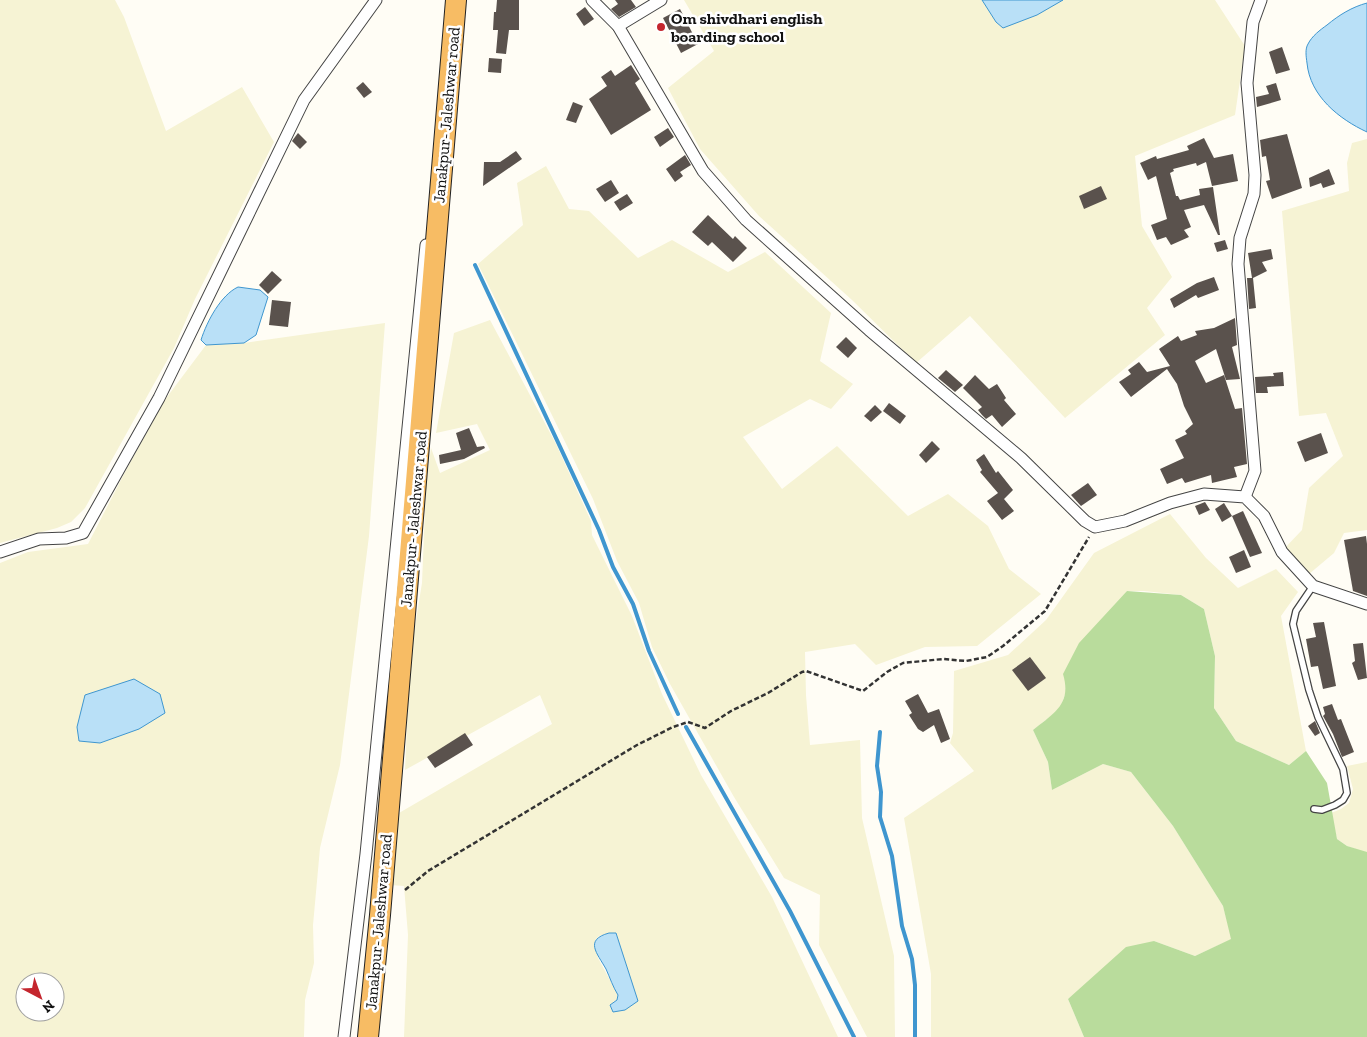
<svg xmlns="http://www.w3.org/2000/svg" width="1367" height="1037" viewBox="0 0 1367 1037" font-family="'Zilla Slab',serif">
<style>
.farmland{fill:#f6f3d4;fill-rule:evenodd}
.forest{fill:#b9dc9c}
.water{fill:#b9e0f7;stroke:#3f96cf}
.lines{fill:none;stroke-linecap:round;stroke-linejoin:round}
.stream{stroke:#3f96cf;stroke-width:4}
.building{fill:#5a524d}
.service-casing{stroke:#444;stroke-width:8}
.minor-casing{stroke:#444;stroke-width:13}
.trunk-casing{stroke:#222;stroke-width:22}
.path{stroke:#333;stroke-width:2.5;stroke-dasharray:5 2.5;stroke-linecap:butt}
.service{stroke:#fff;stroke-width:5.5}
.minor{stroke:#fff;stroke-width:11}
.trunk{stroke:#f7bc64;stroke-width:20}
.poi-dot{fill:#c4262e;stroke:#fff;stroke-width:2}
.labels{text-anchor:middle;stroke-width:5;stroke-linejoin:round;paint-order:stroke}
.poi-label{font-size:16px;font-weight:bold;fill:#111;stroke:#fff;text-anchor:start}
.street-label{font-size:16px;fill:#111;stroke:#fff}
</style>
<rect width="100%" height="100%" fill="#fffdf5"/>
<!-- farmland -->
<g class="farmland">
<path d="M0 0H115L124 17 166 131 242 87 274 142 195 299 174 348 85 508 71 522 57 528 0 543Z"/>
<path d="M684 0H1215L1245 46 1235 115 1135 156 1142 226 1172 277 1147 308 1165 335 1065 418 970 316 916 363 852 300 759 216 700 149 668 88 714 51Z"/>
<path d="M1367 139V530L1344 533 1334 553 1309 574 1284 549 1302 530 1309 488 1343 456 1326 413 1299 416 1282 211 1349 191 1347 163 1352 143Z"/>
<path d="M546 166 569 209 589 211 638 258 672 240 728 272 765 252 831 313 820 361 853 384 831 409 810 399 743 437 782 489 837 446 908 516 948 494 988 526 1009 569 1041 594 977 646 925 647 876 665 855 644 805 652 806 695 810 745 860 740 862 818 894 956 895 1037H867L819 945 820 895 784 878 734 797 670 684 652 647 639 603 617 561 593 499 478 264 523 225 517 183Z"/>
<path d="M490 320 556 444 591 521 592 535 632 616 662 694 701 775 772 897 838 1037H404L408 935 404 886 390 885 399 813 552 724 540 695 405 770 410 657 422 583 426 485 431 448 440 473 490 450 477 424 436 433 454 333ZM609 933H616L637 1001 625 1010 613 1012V1002L617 1000 618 995 598 958 595 941 599 936Z"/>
<path d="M385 323 369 536 340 765 320 848 313 925 314 963 305 1000 304 1037H0V563L28 552 88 544 124 474 164 401 206 345 244 343ZM81 711 139 729 100 743 77 727ZM25 982H55V1012H25Z"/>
<path d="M1170 514 1206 558 1238 588 1276 569 1298 592 1281 616 1306 751 1289 765 1236 741 1214 708 1215 656 1204 609 1181 595 1144 591H1127L1067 689 1060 709 1033 730 1048 762 1052 790 1103 764 1131 772 1173 826 1223 906 1232 939 1195 956 1154 941 1068 999 1084 1037H931V974L904 818 974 771 950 743 953 733 954 671 1008 655 1046 620 1094 553Z"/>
<path d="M1367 762V852H1364L1347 846 1337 839 1331 813 1341 809 1349 803 1353 789 1347 766Z"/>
</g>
<!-- forest -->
<path class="forest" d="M1127 591 1181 595 1204 609 1215 656 1214 708 1236 741 1289 765 1306 751 1327 783 1337 839 1347 846 1367 852V1037H1084L1068 999 1126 947 1154 941 1195 956 1231 939 1223 906 1173 826 1131 772 1103 764 1052 790 1048 762 1033 730C1054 713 1072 704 1063 674L1079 643Z"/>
<!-- water -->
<g class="water">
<path d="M982 0H1063L1037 15 1003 28 996 22Z"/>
<path d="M1367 3V132C1339 119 1310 96 1307 63 1306 56 1305 49 1308 44 1312 36 1320 30 1327 25 1339 15 1352 7 1367 3Z"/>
<path d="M238 287 260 290 268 297 256 335 244 343 206 345 201 340C207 321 221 295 238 287Z"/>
<path d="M134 679 160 694 165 713 139 729 100 743 79 741 77 727 85 695Z"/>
<path d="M609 933H616L638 1001 625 1010 613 1012 610 1005 617 1000 618 995C613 987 610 978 606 969 597 953 584 940 609 933Z"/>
</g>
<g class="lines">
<!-- stream -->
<g class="stream">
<path d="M475 265 599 530 613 567 633 604 649 651 678 714"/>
<path d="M686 727 790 911 854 1037"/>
<path d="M880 732 877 766 881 792 880 817 892 856 902 926 912 959 915 985V1037"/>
</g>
</g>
<!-- building -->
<g class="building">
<path d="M497 0H519V30H509L506 54 496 53 498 30H493L494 12H496Z"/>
<path d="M615 0H631L636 7 619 17 611 9 618 4Z"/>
<path d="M585 7 594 19 584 26 576 14Z"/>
<path d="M680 9 698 44 681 53 663 18Z"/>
<path d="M1282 47 1290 70 1276 74 1269 52Z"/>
<path d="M489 58 502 59 501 73 488 72Z"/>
<path d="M631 65 640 79 635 83 651 110 611 135 589 99 607 86 601 77 611 70 615 76Z"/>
<path d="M363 82 372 92 364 98 356 88Z"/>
<path d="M1276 83 1281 100 1257 107 1256 97 1269 94 1266 86Z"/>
<path d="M573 102 583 106 576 123 566 120Z"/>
<path d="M668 128 674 137 660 147 654 137Z"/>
<path d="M298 133 307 142 300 149 292 141Z"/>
<path d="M1287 134 1302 188 1272 199 1266 181 1270 180 1266 156 1262 157 1260 140Z"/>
<path d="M1204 138 1214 158 1233 154 1238 181 1212 186 1206 162 1197 166 1196 163 1173 169 1174 171 1170 173 1176 196H1178L1180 200 1200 195 1199 189 1213 187 1220 235H1218L1204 205 1184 210 1191 227 1184 230 1189 237 1171 245 1166 237 1157 240 1151 225 1167 219 1156 176 1148 180 1140 163 1156 156 1157 159 1189 150 1187 146Z"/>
<path d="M516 151 522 159 483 186 484 162H500Z"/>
<path d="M685 155 691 165 680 172 683 176 675 182 666 169Z"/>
<path d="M1329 169 1335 184 1323 188 1321 183 1310 187 1309 178Z"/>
<path d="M611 180 619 193 605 202 596 189Z"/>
<path d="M1101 186 1107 199 1084 209 1079 196Z"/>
<path d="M627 194 633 203 620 211 614 202Z"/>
<path d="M708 215 733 239 735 236 747 248 733 262 712 242 708 246 692 232Z"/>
<path d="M1225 240 1228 249 1217 252 1214 243Z"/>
<path d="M1271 249 1273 259 1262 262 1267 271 1253 278 1256 308 1249 309 1247 278H1252L1248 253Z"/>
<path d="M272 271 282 280 268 294 259 285Z"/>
<path d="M1214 277 1219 290 1198 298 1196 295 1174 308 1170 299 1197 283Z"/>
<path d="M272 300 291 302 288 327 269 325Z"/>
<path d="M1235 318 1237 345 1232 347 1240 379 1226 380 1216 349 1195 361 1206 383 1224 375 1235 409 1242 408 1247 464 1234 467 1237 477 1212 483 1211 475 1185 483 1182 478 1167 484 1160 469 1184 458 1175 440 1187 434 1185 431 1193 424 1184 406 1177 384 1167 369 1131 397 1119 382 1131 374 1128 370 1139 362 1147 372 1170 366 1159 349 1178 336 1181 341 1197 335 1195 331 1214 328Z"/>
<path d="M846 337 857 348 848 358 836 347Z"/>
<path d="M946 370 963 385 955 392 938 378Z"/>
<path d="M1283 372 1284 386 1267 387 1268 393H1256L1255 377 1274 376 1273 373Z"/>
<path d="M975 375 989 389 997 384 1006 398 1004 400 1016 414 1002 427 992 415 986 419 982 415 978 410 982 407 963 388Z"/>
<path d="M889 403 906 416 900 424 883 411Z"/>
<path d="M875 405 882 412 871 422 864 416Z"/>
<path d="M469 428 477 447 484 446 485 448 464 459 440 464 439 455 461 450 456 433Z"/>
<path d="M1321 433 1328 453 1305 462 1297 442Z"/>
<path d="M932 441 940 449 926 463 919 455Z"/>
<path d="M984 454 996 473 998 471 1013 490 1004 499 1014 511 1002 520 987 501 998 493 980 472 982 470 976 460Z"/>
<path d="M1088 483 1097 495 1081 506 1071 495Z"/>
<path d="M1205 502 1210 510 1199 515 1195 506Z"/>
<path d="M1224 503 1232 516 1222 522 1215 509Z"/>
<path d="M1243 511 1262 553 1250 557 1232 516Z"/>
<path d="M1366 536 1367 544V596L1353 591 1344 540Z"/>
<path d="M1244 550 1251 567 1236 573 1229 557Z"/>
<path d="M1324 622 1336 686 1323 689 1318 666 1311 667 1306 639 1316 637 1313 623Z"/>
<path d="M1363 643 1367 678 1358 680 1352 663 1355 661 1353 644Z"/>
<path d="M1030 657 1046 678 1028 691 1012 670Z"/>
<path d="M918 694 928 713 939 709 950 739 941 743 934 725 923 732 918 729 909 715 912 713 905 701Z"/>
<path d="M1332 704 1338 720 1341 719 1354 752 1342 757 1333 734 1323 716 1325 714 1323 707Z"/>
<path d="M1315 721 1320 733 1315 736 1308 726Z"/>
<path d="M465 733 473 745 435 768 427 757Z"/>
</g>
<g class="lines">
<defs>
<path id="service" d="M1313 586 1296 611 1293 624 1309 690 1318 717 1343 769 1347 793 1343 800 1335 805 1322 810 1314 809"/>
<g id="minor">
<path d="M592 0 618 26 703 171 746 220 869 330 1021 458 1085 521 1095 527 1125 521 1170 503 1204 494 1245 497 1264 516 1282 552 1313 586 1367 604"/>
<path d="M618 26 661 0"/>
<path d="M1245 497 1255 471 1238 264 1240 238 1254 194 1255 175 1247 83 1253 22 1261 0"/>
<path d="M0 552 39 539 66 538 83 533 159 398 304 100 376 0"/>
<path d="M344 1037 366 854 426 245"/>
</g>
<path id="trunk" d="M368 1037 380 915 456 0"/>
</defs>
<!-- service casing -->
<use href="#service" class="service-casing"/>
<!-- minor casing -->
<use href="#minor" class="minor-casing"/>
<!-- trunk casing -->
<use href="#trunk" class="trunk-casing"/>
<!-- path -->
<path class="path" d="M405 890 428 871 637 745 673 727 688 722 705 728 731 711 768 693 802 672 806 671 863 691 887 672 903 663 943 659 966 661 987 657 1003 646 1045 611 1089 537"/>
<!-- service -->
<use href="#service" class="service"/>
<!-- minor -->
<use href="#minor" class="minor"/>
<!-- trunk -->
<use href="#trunk" class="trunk"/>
</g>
<!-- markers -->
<circle class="poi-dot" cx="661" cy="27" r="5"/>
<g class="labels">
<!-- poi labels -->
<g class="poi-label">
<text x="671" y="24">Om shivdhari english<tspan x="671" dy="18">boarding school</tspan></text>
</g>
<!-- street labels -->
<g class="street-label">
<text transform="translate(446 115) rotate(-85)" y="6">Janakpur- Jaleshwar road</text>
<text transform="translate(413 519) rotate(-85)" y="6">Janakpur- Jaleshwar road</text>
<text transform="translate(378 922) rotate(-85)" y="6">Janakpur- Jaleshwar road</text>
</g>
</g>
<!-- north arrow -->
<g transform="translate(40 997) rotate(139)"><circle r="24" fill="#ffffff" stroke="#a0a0a0"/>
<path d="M0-4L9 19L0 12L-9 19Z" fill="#c4262e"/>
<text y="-8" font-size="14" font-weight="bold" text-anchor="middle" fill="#111111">N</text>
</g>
</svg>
